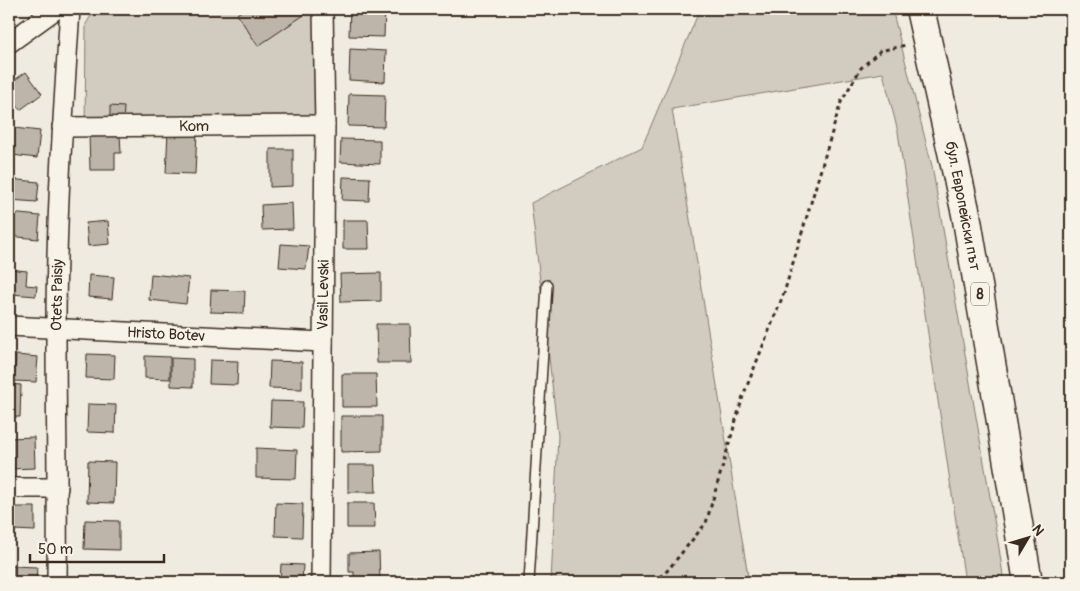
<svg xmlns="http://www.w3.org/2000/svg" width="1080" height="591" viewBox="0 0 1080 591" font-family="Pangolin,sans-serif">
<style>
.green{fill:#d1cbc0;stroke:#867a6f}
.building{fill:#bdb5aa;stroke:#3b2a1e}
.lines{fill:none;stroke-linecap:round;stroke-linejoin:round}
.lane-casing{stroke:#3b2a1e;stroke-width:12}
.street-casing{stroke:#3b2a1e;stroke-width:22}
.primary-casing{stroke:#3b2a1e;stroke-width:31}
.path{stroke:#3b2a1e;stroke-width:3;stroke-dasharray:4 4;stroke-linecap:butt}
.lane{stroke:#f7f3e8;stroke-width:9}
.street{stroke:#f7f3e8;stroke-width:19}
.primary{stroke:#f7f3e8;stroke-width:28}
.labels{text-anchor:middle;stroke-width:4;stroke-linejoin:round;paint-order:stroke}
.shield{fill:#f7f3e8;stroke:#73665b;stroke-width:1}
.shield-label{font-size:14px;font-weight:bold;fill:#3b2a1e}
.street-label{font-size:15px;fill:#3b2a1e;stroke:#f7f3e8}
</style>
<rect width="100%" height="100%" fill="#efebe0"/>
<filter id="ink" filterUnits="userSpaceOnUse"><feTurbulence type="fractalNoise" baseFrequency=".02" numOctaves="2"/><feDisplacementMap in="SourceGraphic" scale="10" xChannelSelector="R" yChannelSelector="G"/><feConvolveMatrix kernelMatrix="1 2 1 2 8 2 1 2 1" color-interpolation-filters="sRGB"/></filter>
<g filter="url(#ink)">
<!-- green -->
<g class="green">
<path d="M100 9H323L322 126 85 132 86 24 92 14Z"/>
<path d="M700 9H892L932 166 999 548 1004 582H965L898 132 883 73 672 109 749 582H551L558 436 531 203 642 147Z"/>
</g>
<!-- building -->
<g class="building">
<path d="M244 9H300L304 15 258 46 237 14Z"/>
<path d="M350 9H385L384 37 349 36Z"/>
<path d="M350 49 386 51 385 82 349 80Z"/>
<path d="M26 72 42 94 20 110 9 94V84Z"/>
<path d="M349 94 385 95 384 127 348 126Z"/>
<path d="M110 106 124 107 123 123 110 122Z"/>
<path d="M14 128 40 131 37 158 12 155Z"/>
<path d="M168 131 197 133 195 174 166 173Z"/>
<path d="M89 134H120L121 153H115V170H90Z"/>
<path d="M341 139 380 140V164L340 162Z"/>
<path d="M270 149H293V186L270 187Z"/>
<path d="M343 177 370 178 369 201 342 200Z"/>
<path d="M9 179 39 182 37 202 9 200Z"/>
<path d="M292 203 293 229 262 230 261 205Z"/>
<path d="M9 213 40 216 38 239 9 236Z"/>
<path d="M343 220H368L369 249H343Z"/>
<path d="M108 221 110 244 88 246 86 223Z"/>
<path d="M281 244 309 246 306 269 279 267Z"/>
<path d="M9 269 27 271 26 285 37 286 36 296 11 294 12 287 9 286Z"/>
<path d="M381 273V301L341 302 340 274Z"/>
<path d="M151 274 189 278 186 304 149 300Z"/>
<path d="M89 275 114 277 112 299 88 297Z"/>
<path d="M211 290 245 291 244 313 210 312Z"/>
<path d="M376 324H410L411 363H377Z"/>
<path d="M87 354 115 355 114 379 86 378Z"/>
<path d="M16 355 38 357 36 382 14 381Z"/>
<path d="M145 356 170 357V379L145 378Z"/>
<path d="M171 358 193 359V387L171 386Z"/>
<path d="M210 360 238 361 237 385 209 384Z"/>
<path d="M270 361 302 362V389L269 388Z"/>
<path d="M342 374H376L377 407H342Z"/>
<path d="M9 384 21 385 20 417H9Z"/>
<path d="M271 401 303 402 302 428 270 427Z"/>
<path d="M88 404 116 405 115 433 87 432Z"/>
<path d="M341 416H382V451L341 452Z"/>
<path d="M34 437 35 468 10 469 9 438Z"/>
<path d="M256 448 297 450 296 479 256 478Z"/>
<path d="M88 461 115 462 114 503 87 502Z"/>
<path d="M348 465H375L376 492H348Z"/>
<path d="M276 503 303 504 302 537 275 536Z"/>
<path d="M347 503H374L375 528H347Z"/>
<path d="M14 507H35V531L13 530Z"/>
<path d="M85 520 119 521V550L84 549Z"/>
<path d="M379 552 380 581 354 582V572H349V553Z"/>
<path d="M281 564 303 565 302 582H280Z"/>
<path d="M12 566 37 567 36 582H12Z"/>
</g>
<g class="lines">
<defs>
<path id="lane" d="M529 582 547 285"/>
<g id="street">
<path d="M9 43 56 9"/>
<path d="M62 127 325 125"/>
<path d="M9 326 323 342"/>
<path d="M9 488H58"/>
<path d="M57 582C58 498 56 414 56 329 56 222 63 115 70 9"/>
<path d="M321 582 325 125 323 9"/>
</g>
<path id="primary" d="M920 9 966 214 1028 582"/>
</defs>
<!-- lane casing -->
<use href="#lane" class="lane-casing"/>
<!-- street casing -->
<use href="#street" class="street-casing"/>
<!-- primary casing -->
<use href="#primary" class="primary-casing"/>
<!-- path -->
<path class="path" d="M653 582 667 571 706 523 743 396 784 293 841 102 861 68 880 51 906 45"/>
<!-- lane -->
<use href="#lane" class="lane"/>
<!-- street -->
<use href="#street" class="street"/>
<!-- primary -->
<use href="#primary" class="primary"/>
</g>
</g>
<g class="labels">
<!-- shield labels -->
<rect class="shield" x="971" y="282.5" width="18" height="23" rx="4"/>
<g class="shield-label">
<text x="980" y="299">8</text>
</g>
<!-- street labels -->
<g class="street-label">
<text x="194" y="131">Kom</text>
<text transform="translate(963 206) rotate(79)" y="5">бул. Европейски път</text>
<text transform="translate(57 295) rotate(-89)" y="5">Otets Paisiy</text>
<text transform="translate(323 295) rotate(-89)" y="5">Vasil Levski</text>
<text transform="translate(166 334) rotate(3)" y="5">Hristo Botev</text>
</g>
</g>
<!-- margin -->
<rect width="1080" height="591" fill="none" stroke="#f7f3e8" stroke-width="30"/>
<rect x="15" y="15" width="1050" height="561" fill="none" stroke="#3b2a1e" stroke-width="2" filter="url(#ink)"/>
<!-- north arrow -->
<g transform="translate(1028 538) rotate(52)" stroke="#f7f3e8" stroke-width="4" paint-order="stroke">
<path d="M0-4L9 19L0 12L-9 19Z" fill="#3b2a1e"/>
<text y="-8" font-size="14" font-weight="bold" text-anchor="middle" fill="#3b2a1e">N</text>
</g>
<!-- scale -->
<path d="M30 554v8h134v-8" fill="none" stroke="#3b2a1e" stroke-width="2.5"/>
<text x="38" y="554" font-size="15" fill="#3b2a1e" stroke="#f7f3e8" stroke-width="4" paint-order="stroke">50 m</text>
</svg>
